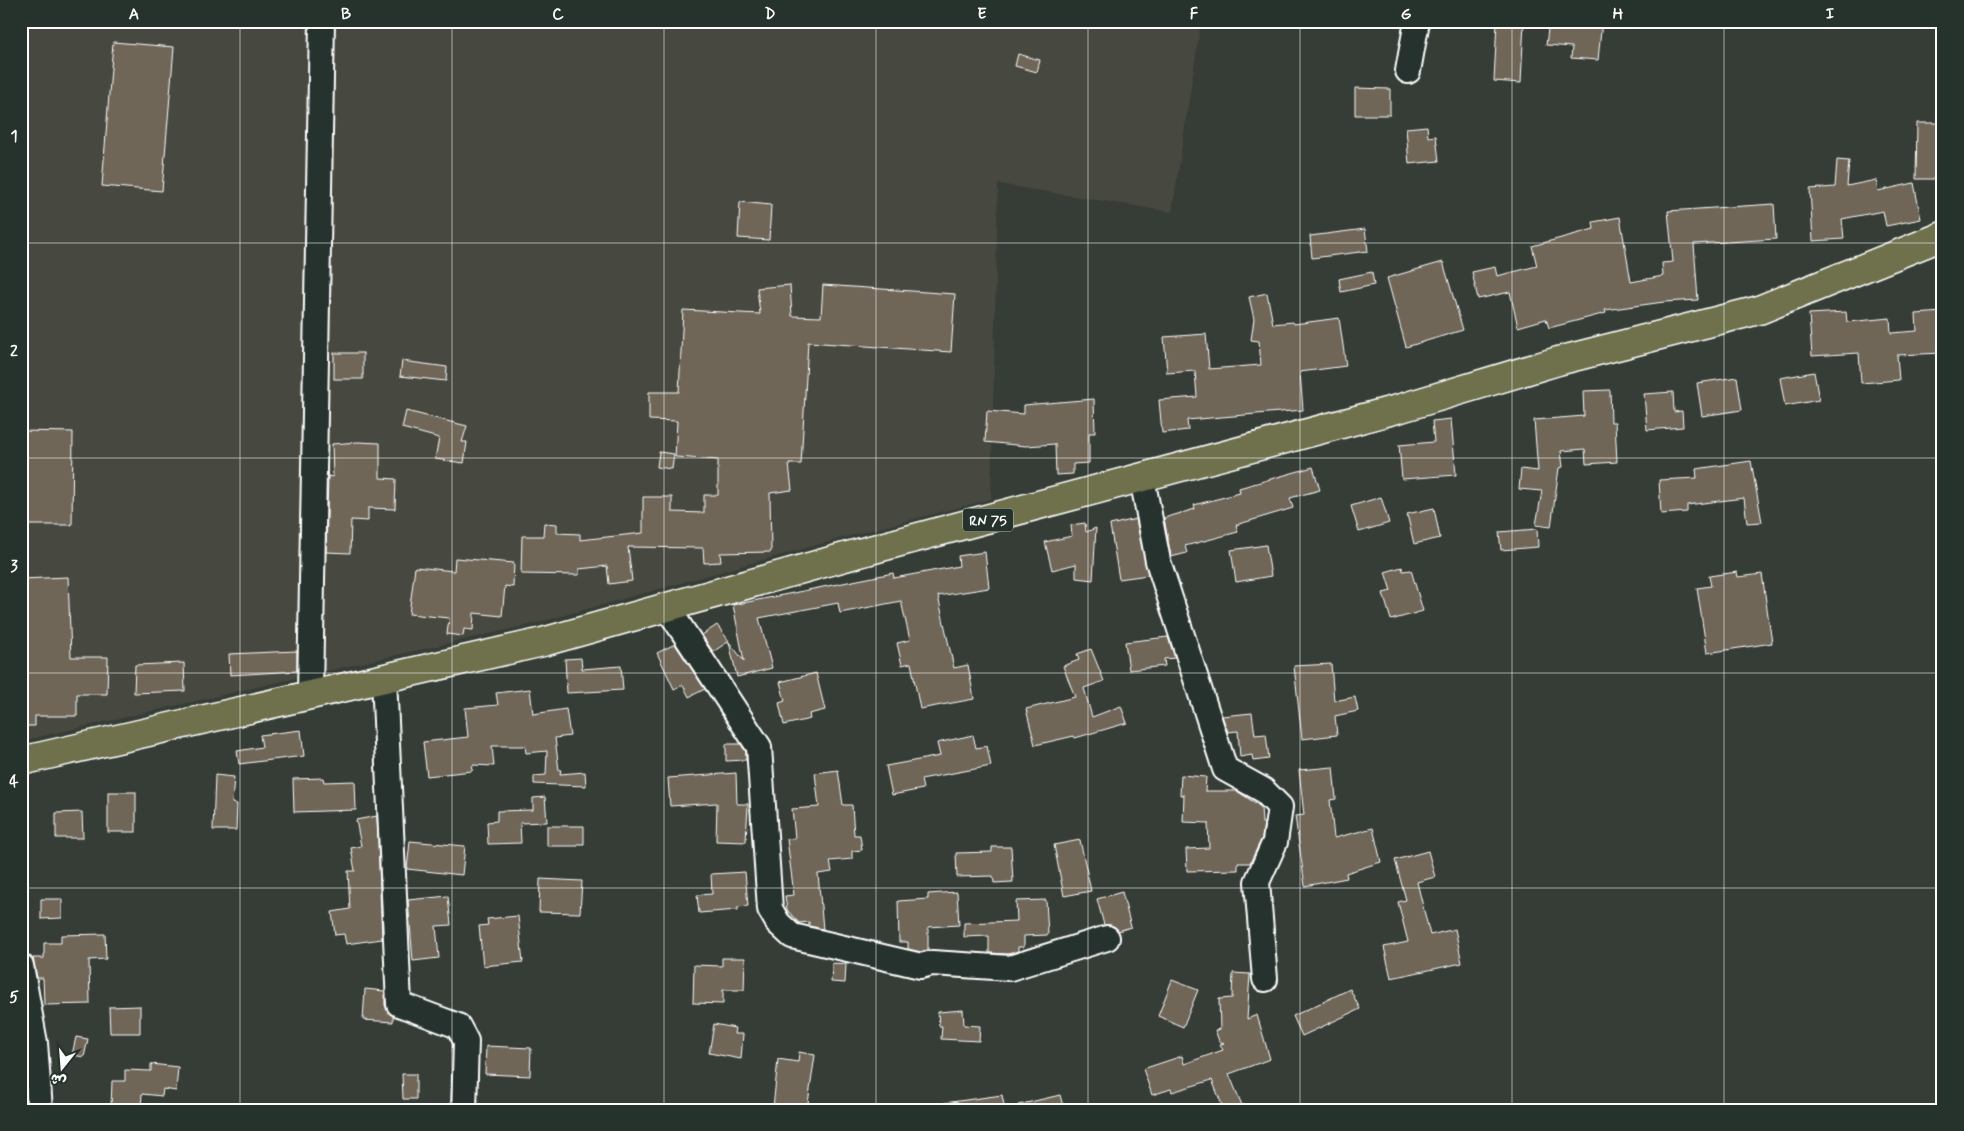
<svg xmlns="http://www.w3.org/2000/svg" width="1964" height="1131" viewBox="0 0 1964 1131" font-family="Mynerve,'Playpen Sans Arabic',sans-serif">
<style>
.built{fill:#474940}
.building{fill:#706659;stroke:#fff}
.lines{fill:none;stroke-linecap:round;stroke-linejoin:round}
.minor-casing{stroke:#fff;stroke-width:28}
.major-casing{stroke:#fff;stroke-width:31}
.minor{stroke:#26332d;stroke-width:24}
.major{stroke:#6e714b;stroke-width:28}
.grid{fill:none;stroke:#fff;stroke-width:1;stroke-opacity:0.55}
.labels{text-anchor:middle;stroke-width:5;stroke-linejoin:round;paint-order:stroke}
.shield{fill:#26332d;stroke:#bec2c0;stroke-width:1}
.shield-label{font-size:14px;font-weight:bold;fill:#fff}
.neatline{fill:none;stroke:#fff;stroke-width:2}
.grid-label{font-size:16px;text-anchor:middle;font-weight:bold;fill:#fff}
</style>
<rect width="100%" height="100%" fill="#353d36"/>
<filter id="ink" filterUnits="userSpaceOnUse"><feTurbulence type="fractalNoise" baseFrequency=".02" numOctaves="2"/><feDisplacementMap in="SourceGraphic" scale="10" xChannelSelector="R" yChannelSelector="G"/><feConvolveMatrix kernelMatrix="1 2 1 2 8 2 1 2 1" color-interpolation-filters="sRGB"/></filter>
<g filter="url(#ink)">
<!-- built -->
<path class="built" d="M21 21H1201L1172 212 998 184 991 499 853 535 537 623 21 741Z"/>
<!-- building -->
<g class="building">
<path d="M1497 21H1524L1521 83 1494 81Z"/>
<path d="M1549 21H1602L1598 60 1571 58 1572 47 1546 45Z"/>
<path d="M113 42 174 47 162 191 102 186Z"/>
<path d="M1018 54 1040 60 1037 72 1015 66Z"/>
<path d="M1355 88 1390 89V115H1355Z"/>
<path d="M1917 123H1943V171H1938V179H1916Z"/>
<path d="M1427 126 1428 137 1436 136 1439 161 1409 164 1406 128Z"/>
<path d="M1837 160 1849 161 1847 186 1876 180 1878 191 1914 183 1921 219 1886 226 1883 211 1842 219 1844 239 1813 241 1810 189 1835 187Z"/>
<path d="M740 202 771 205 769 240 738 238Z"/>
<path d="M1774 204 1776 239 1694 244 1698 300 1664 302 1605 310 1606 313 1549 328 1546 319 1518 327 1510 292 1478 299 1472 272 1495 267 1497 276 1537 266 1532 246 1594 229 1593 222 1620 217 1631 282 1663 276 1662 263 1673 262 1668 211Z"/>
<path d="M1365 229 1368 251 1312 258 1310 236Z"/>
<path d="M1443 262 1463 330 1406 347 1387 278Z"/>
<path d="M1372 272 1374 285 1341 292 1339 279Z"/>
<path d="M790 285 792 316 821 317 823 285 955 294 951 352 808 342 801 464H789L792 490 770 493 771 552 720 553 721 562 704 563 703 548 628 547 632 581 609 584 607 566 579 569V575L521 574 522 536H543L544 523 557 524V533L580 534V540L643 533V497H672V512L704 513V495H718V460L675 457 677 421 649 420V392H679L683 310 760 314 757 288Z"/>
<path d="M1267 293 1273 324 1293 322 1294 324 1339 318 1346 366 1300 372 1303 410 1187 420 1188 430 1162 433 1159 400 1197 397 1195 371 1167 373 1164 337 1206 334 1209 369 1261 365 1259 341 1251 340 1254 319 1249 297Z"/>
<path d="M1846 312 1847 322 1890 318 1891 333 1917 331 1916 314 1942 312 1943 353 1897 355 1899 380 1861 383 1859 353 1812 356 1809 314Z"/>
<rect x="334" y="353" width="29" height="26"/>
<path d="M402 361 447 367 446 381 400 376Z"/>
<path d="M1814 372 1819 400 1785 406 1780 378Z"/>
<path d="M1737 377 1742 410 1702 416 1697 383Z"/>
<path d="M1610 390 1611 422H1615L1617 462 1586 464 1585 449 1561 451 1563 467 1559 468 1551 527 1536 525 1542 491 1519 489 1521 469 1538 471 1534 420 1584 416 1583 391Z"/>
<path d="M1673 392 1674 412 1682 411 1683 427 1647 430 1644 394Z"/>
<path d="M1094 399 1095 433H1089V463L1073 464V474L1056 475 1055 444 1026 446 985 442 987 411 1024 414V405Z"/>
<path d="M406 411 467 426 462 442H467L464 463 435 459 439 438 402 428Z"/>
<path d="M1451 419 1456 475 1402 479 1399 445 1434 442 1432 421Z"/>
<path d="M21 431 73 432 72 525H21Z"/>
<path d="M358 442 380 443V478L396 479 395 509 368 508V521L351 520 350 553 326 552 328 476 333 477 332 444Z"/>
<path d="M659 452 674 454 672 469 657 467Z"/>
<path d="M1751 461 1762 522 1747 523 1744 498 1687 505V512L1661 514 1659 480 1697 478 1696 469Z"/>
<path d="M1313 467 1320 490 1290 498 1293 508 1236 525 1238 532 1185 546 1187 553 1171 557 1164 518 1195 509 1194 505 1240 493 1239 488Z"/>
<path d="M1381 497 1389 523 1359 532 1351 506Z"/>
<path d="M1434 508 1440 538 1414 544 1407 514Z"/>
<path d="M1136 519 1148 575 1119 579 1110 525Z"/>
<path d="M1085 523 1086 532 1096 528 1093 580 1076 578V564L1052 570 1045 542 1072 536 1071 525Z"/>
<path d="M1537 529 1538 547 1501 550 1499 532Z"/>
<path d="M1266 545 1271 576 1236 582 1231 550Z"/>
<path d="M985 552 989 588 938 596 954 668 968 665 974 699 920 709 911 663 902 665 897 643 910 640 901 601 840 613 838 603 759 618 772 668 737 677 729 642 744 661 733 605 893 573 894 578 959 566 958 556Z"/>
<path d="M455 558 514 563 513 587 505 586 502 616 474 613 473 630 464 629 463 636 447 634 449 618 409 614 415 567 454 571Z"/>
<path d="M1402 567 1403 571 1411 570 1423 611 1391 620 1383 593 1391 591 1385 572Z"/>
<path d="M1737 572 1738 577 1762 574 1772 643 1707 653 1697 588 1711 586 1709 576Z"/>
<path d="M68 577 71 657H108L107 694H77V716H35V726H21V579Z"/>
<path d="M717 625 729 641 713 652 702 635Z"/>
<path d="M1168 637 1175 658 1164 659 1165 666 1129 670 1125 642Z"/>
<path d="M675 644 705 689 689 697 683 685 674 689 657 653Z"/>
<path d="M1091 649 1104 681 1084 688 1092 717 1121 706 1127 723 1075 738 1074 736 1035 745 1026 709 1075 697 1063 666 1079 660 1077 654Z"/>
<path d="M297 651V671L230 675 229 654Z"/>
<path d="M581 658 582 669 621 666 623 690 567 693 565 659Z"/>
<path d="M184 663 185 691 134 693 135 665Z"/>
<path d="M1331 664 1334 701 1355 697 1358 711 1335 716 1337 735 1302 739 1294 666Z"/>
<path d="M816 673 825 710 809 714 810 719 784 725 779 703 785 701 780 682Z"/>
<path d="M530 689 533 714 566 709 570 736 555 738 559 770H561L560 774 585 772 586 786 534 784V776L546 775 547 751 526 753 525 746H492L494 766 473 765 472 771 427 776 423 742 468 737 465 708 498 705 496 693Z"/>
<path d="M1252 713 1255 735 1266 734 1269 759 1253 761 1252 755 1240 757 1238 731 1228 732 1222 716Z"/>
<path d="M301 730 304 756 239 764 237 751 262 747 260 735Z"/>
<path d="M973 735 976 748 987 746 991 766 921 779 923 789 892 795 886 766 940 756 937 743Z"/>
<path d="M726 744H741L746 752V760L726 761Z"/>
<path d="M1333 767 1336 799 1330 800 1334 838 1373 828 1381 862 1346 873 1347 878 1305 886 1295 816 1304 815 1299 770Z"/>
<path d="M838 770 843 805H852L854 835H860L862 850 852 851V859L830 861 832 872 818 874 823 929 809 926V922L799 923 787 910 785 896 794 895 787 839 795 838 792 809 819 807 815 773Z"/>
<path d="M736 773 737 804H748L746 842 716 841 717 803 670 806 668 778Z"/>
<path d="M215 775 234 777 232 803 237 804 236 830H213Z"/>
<path d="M1181 775 1206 777 1205 791H1237L1261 807 1262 823H1264L1262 838 1250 863H1238V870L1187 871 1186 849 1209 848 1208 823 1183 822 1184 795H1180Z"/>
<path d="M323 778 324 782 355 781 356 810 294 812 293 779Z"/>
<rect x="108" y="792" width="28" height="40"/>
<path d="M545 797 547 822 520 823 521 843 488 844 487 822 497 821V811L533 810V798Z"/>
<path d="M82 812 83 838H56V813Z"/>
<path d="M377 816 382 939 346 944 344 934 335 935 332 912 350 909 348 871H355L351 848 361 846 356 820Z"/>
<path d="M547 826H584V844H578V846H547Z"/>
<path d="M1080 840 1091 891 1064 896 1054 845Z"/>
<path d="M410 841 465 846 462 875 407 869Z"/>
<path d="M992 847H1011L1013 882 994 883 993 876 957 877 956 853 992 852Z"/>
<path d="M1428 851 1435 877 1417 882 1430 935 1455 929 1462 963 1391 978 1384 947 1408 942 1398 902 1406 900 1395 860Z"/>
<path d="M745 872 748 906 738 907V910L699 913 697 895 712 894 711 874Z"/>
<path d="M540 879 582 881 580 913 539 912Z"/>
<path d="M957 892 959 925 928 927V950L921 952 908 949V942H899L898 901 928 899V894Z"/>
<path d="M1122 892 1131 927 1118 931 1111 925H1104L1097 899Z"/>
<path d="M448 896 451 925 436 926 439 958 413 961 408 900Z"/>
<path d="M41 899H62V918L41 919Z"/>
<path d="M1046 900 1048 935 1024 936V947H1018V951L1008 954 989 953V936L964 937V923L1017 921 1016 901Z"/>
<path d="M518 916 523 962 483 966 479 926 488 925 487 919Z"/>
<path d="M105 934 106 959 89 960 90 1004 44 1005 43 978H37L33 958H44V943H61V935Z"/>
<path d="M722 958H745L744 990H723V1004L693 1003 694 965 722 966Z"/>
<path d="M832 963 846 964 845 983 831 982Z"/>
<path d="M1233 973 1250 974 1247 1019 1257 1015 1270 1059 1229 1074 1244 1110H1224L1212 1080 1172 1092 1171 1089 1152 1095 1143 1069 1182 1056 1184 1064 1223 1050 1220 1044 1224 1043 1219 1041 1215 1030 1220 1029 1219 999 1232 998Z"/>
<path d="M1172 980 1198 990 1183 1027 1158 1016Z"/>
<path d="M365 989 385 991V1005L388 1012 393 1016V1022L363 1020Z"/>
<path d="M1350 989 1360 1009 1302 1036 1293 1016Z"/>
<path d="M140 1006V1033H110L109 1007Z"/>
<path d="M963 1010 964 1025 980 1026 979 1041 941 1039 942 1026H939L938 1012Z"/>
<path d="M714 1024 735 1028 734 1034H743L741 1059 709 1053Z"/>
<path d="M76 1037 88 1039 84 1057 72 1055Z"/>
<path d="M486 1046 531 1048 530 1076 485 1074Z"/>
<path d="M799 1052 815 1055 807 1110 773 1108 778 1059 798 1062Z"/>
<path d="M151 1064 178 1067 176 1091 163 1089 162 1096 142 1094 141 1108 111 1107 112 1081H125V1070L151 1071Z"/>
<path d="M402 1074H416V1099H403Z"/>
<path d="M1002 1095 1005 1110H944V1103Z"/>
<path d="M1060 1095 1064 1110H1018V1105Z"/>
</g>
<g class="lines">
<defs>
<g id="minor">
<path d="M1408 71 1417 21"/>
<path d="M1142 478 1158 561 1225 769 1263 790 1280 807 1275 842 1257 882 1265 979"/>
<path d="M667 607 759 747 770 909 778 923 792 936 921 966 932 963 1010 968 1107 938"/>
<path d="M384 678 399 1004 458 1026 466 1041 464 1110"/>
<path d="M310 694 322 21"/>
<path d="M21 966 35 1043 40 1110"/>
</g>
<path id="major" d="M21 761 543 642 859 553 1401 408 1558 361 1759 310 1943 236"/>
</defs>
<!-- minor casing -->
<use href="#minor" class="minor-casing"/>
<!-- major casing -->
<use href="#major" class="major-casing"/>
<!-- minor -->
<use href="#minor" class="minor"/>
<!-- major -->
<use href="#major" class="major"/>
</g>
</g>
<!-- grid -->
<path class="grid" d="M240 21V1110M452 21V1110M664 21V1110M876 21V1110M1088 21V1110M1300 21V1110M1512 21V1110M1724 21V1110M21 243H1943M21 458H1943M21 673H1943M21 888H1943"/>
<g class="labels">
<!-- shield labels -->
<rect class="shield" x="963" y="508.5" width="50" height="23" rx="4"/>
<g class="shield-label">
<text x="988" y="525">RN 75</text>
</g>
</g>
<!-- margin -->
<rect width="1964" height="1131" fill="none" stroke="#26332d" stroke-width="55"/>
<!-- north arrow -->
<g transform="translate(62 1068) rotate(197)" stroke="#26332d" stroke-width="4" paint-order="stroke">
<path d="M0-4L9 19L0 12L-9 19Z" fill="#ffffff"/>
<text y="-8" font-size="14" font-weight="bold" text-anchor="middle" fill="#ffffff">ش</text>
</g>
<rect x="28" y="28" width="1908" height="1076" class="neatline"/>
<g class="grid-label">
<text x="134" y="19">A</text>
<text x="346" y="19">B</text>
<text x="558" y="19">C</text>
<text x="770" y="19">D</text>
<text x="982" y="19">E</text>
<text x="1194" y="19">F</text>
<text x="1406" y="19">G</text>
<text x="1618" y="19">H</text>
<text x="1830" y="19">I</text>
<text x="14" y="141">1</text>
<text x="14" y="356">2</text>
<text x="14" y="571">3</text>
<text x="14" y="786">4</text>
<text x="14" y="1002">5</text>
</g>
</svg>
